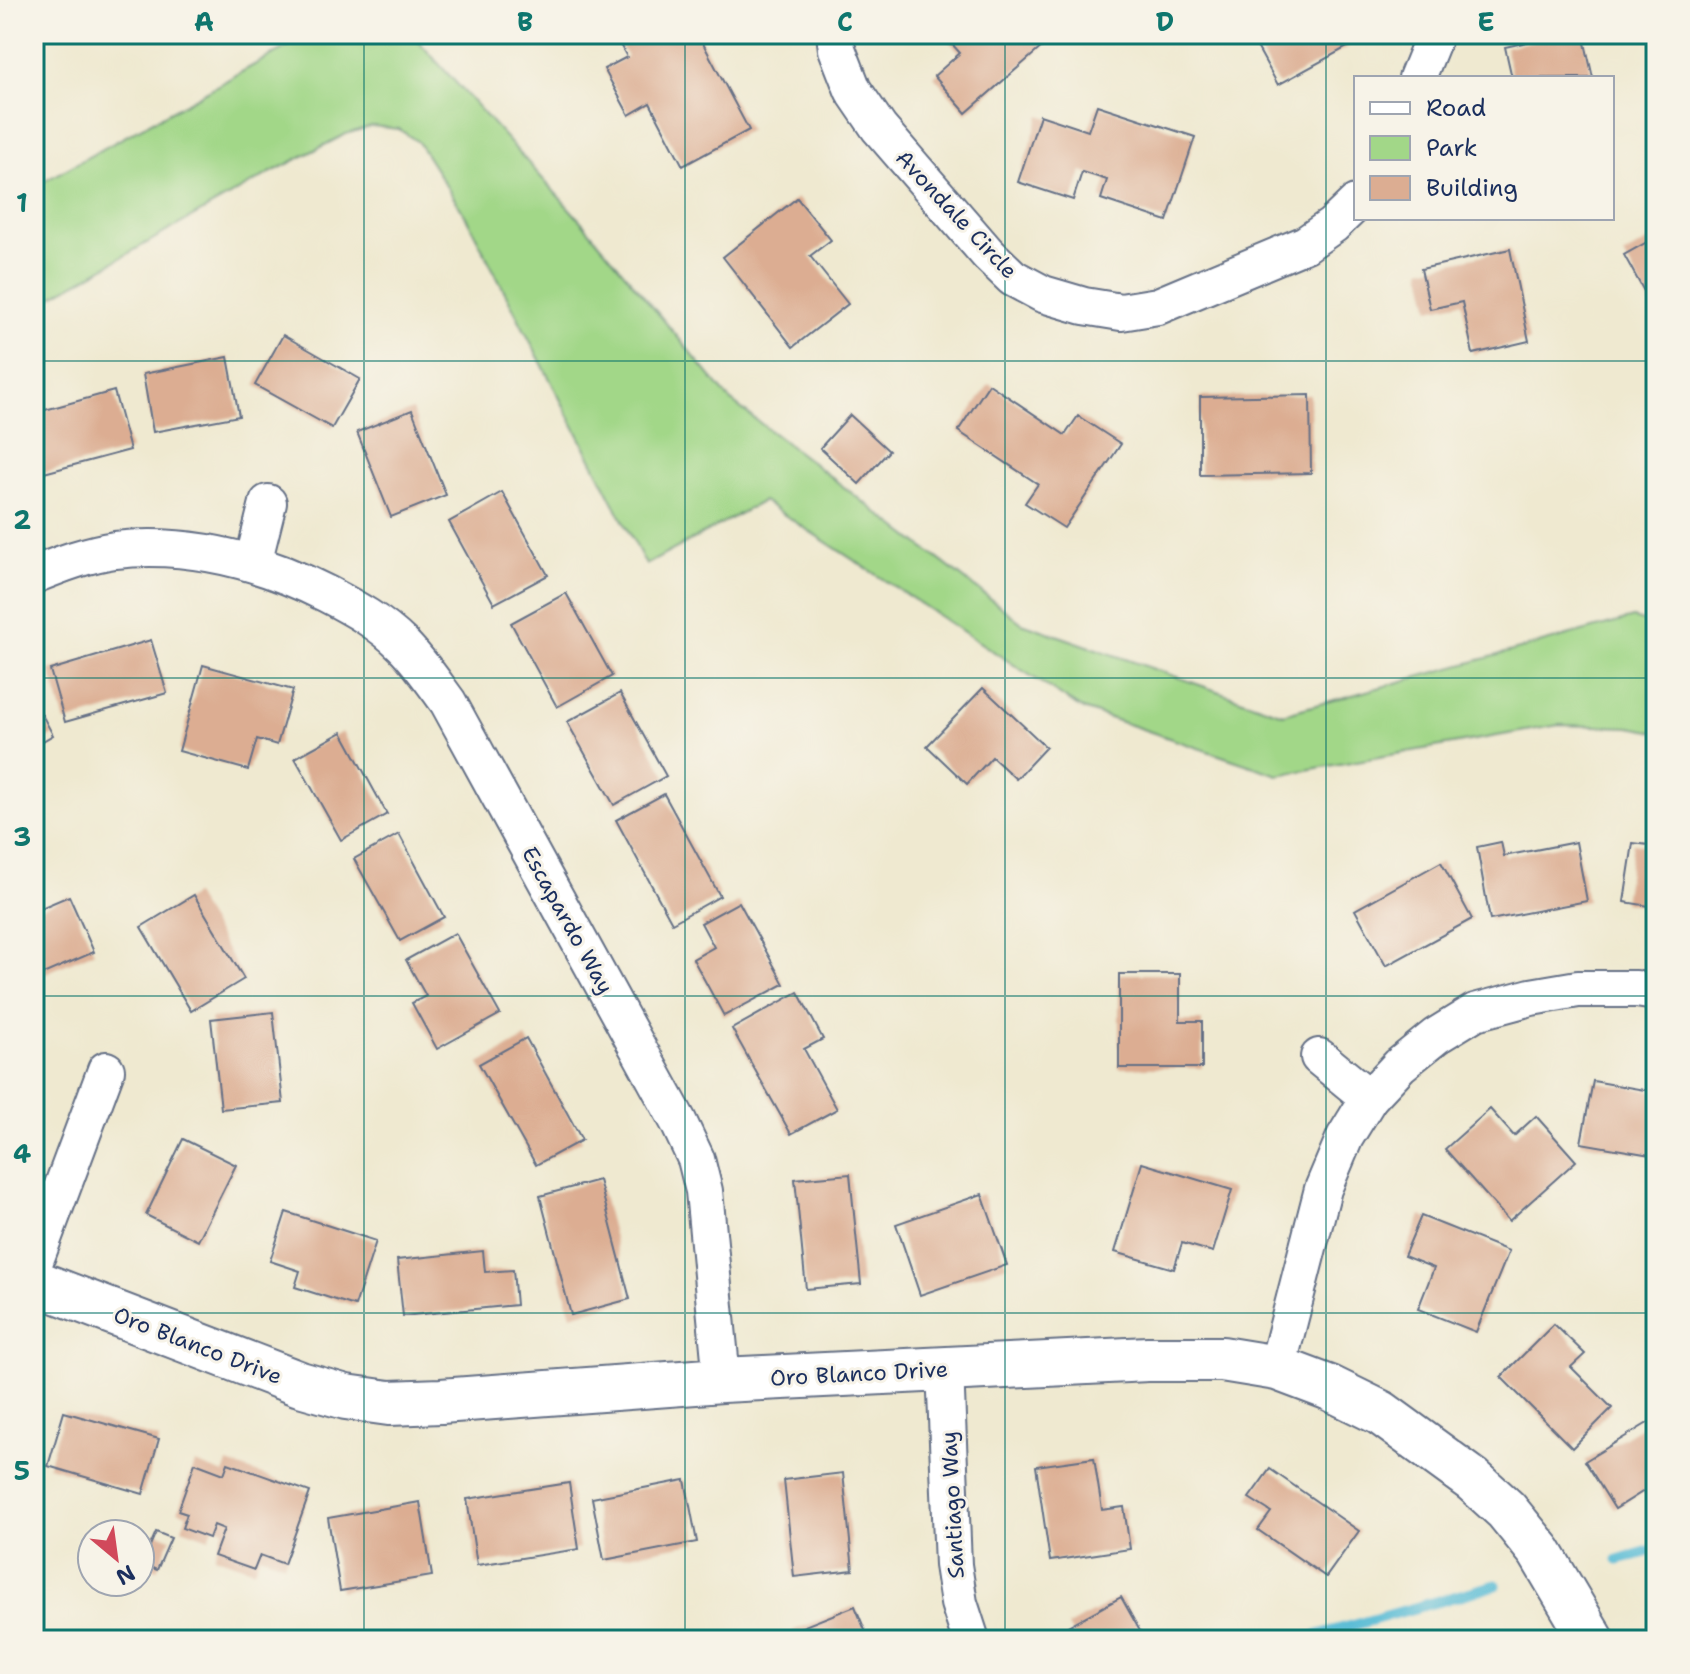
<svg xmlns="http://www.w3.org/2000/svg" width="1690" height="1674" viewBox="0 0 1690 1674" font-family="'Shantell Sans',sans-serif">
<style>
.green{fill:#a2d788;stroke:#5e8373;stroke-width:2}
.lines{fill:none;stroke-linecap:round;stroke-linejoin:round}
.stream{stroke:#57bbd5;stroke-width:11}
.building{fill:#dcad92}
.minor-casing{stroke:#657086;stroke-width:40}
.tertiary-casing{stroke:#657086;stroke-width:48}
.minor{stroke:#fff;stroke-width:36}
.tertiary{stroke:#fff;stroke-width:44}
.grid{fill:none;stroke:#0f766e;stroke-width:2;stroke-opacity:0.55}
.labels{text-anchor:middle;stroke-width:6;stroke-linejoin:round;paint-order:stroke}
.street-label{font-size:22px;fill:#1b2f5e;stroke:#f7f3e8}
.neatline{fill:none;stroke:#0f766e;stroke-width:3}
.grid-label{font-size:26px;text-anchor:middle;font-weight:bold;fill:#0f766e}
</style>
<rect width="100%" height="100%" fill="#f7f3e8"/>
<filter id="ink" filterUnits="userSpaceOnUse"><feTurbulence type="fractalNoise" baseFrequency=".0125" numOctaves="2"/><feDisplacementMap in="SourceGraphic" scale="16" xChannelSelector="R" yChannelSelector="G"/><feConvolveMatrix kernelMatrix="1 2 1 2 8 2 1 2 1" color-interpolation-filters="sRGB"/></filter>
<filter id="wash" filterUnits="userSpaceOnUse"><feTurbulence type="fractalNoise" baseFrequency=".006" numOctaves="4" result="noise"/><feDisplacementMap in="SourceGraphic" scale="32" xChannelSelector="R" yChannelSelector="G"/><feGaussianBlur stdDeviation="1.8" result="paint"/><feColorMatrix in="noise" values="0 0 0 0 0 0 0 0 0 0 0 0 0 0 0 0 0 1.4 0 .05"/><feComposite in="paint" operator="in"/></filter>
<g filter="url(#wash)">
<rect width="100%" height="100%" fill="#efe9d0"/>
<!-- green -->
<path class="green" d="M310 34H412L587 228 730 400 1022 623 1283 714 1633 618 1656 625V732L1630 727 1559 725 1278 775 1080 708 763 501 646 565 466 217 418 142 399 129 372 126 346 134 270 173 34 307V187Z"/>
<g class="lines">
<!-- stream -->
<g class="stream">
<path d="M1618 1560 1656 1549"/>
<path d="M1301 1640 1496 1585"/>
</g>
</g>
<g id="blocks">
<!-- building -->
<g class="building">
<path d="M614 34H698L749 130 683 166 650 103 629 115 604 69 627 57Z"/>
<path d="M943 34H1033L1043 46 966 113 934 76 960 53Z"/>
<path d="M1250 34H1343L1349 46 1278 85Z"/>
<path d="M1564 34H1583L1593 78H1512L1505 47Z"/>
<path d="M1097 105 1195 137 1167 221 1101 199 1107 180 1082 172 1073 200 1018 182 1040 115 1088 131Z"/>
<path d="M797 198 831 240 810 256 848 304 793 347 723 257Z"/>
<path d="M1656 237V313L1624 255Z"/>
<path d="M1510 249 1529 341 1473 354 1462 302 1430 309 1421 269Z"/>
<path d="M283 335 360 379 332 428 255 385Z"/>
<path d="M228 357 239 416 153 432 143 374Z"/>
<path d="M989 384 1065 435 1078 416 1121 444 1064 528 1025 503 1038 484 958 431Z"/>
<path d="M114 391 130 450 44 473 34 435V413Z"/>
<path d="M1310 395 1311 473 1200 475V397Z"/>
<path d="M412 410 446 495 391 517 357 432Z"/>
<path d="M850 415 889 451 859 484 820 448Z"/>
<path d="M502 492 548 575 494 604 449 522Z"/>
<path d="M566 593 612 676 557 707 511 623Z"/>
<path d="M151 640 167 693 65 722 50 670Z"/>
<path d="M203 665 293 690 277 745 257 739 248 770 179 751Z"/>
<path d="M983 688 1046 747 1016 779 992 757 967 784 927 746Z"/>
<path d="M620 693 666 776 614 805 567 722Z"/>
<path d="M34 700 53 735 34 746Z"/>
<path d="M342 732 387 814 341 840 295 758Z"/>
<path d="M664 794 720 896 672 923 616 820Z"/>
<path d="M399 834 444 917 400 941 354 859Z"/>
<path d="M1501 842 1504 856 1576 842 1587 901 1490 920 1477 847Z"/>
<path d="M1633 843 1656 846V907L1624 902Z"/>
<path d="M1441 862 1472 919 1386 966 1355 910Z"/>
<path d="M194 895 244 979 191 1011 141 927Z"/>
<path d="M69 896 94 952 34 978V911Z"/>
<path d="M739 902 784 984 724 1016 693 959 714 947 701 923Z"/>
<path d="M455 933 500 1014 437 1049 412 1003 426 996 406 960Z"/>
<path d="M1119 974H1180V1021H1202V1068H1119Z"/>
<path d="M798 992 823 1039 804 1049 837 1109 791 1134 732 1029Z"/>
<path d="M273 1012 283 1103 221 1109 211 1019Z"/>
<path d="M526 1038 582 1140 536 1165 479 1064Z"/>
<path d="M1593 1081 1656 1092V1156L1581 1143Z"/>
<path d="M1490 1109 1514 1136 1536 1116 1576 1161 1509 1221 1445 1149Z"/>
<path d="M183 1139 236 1165 198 1241 146 1215Z"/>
<path d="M1142 1163 1232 1190 1213 1252 1182 1243 1174 1269 1115 1252Z"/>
<path d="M850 1174 861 1284 806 1289 795 1179Z"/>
<path d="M599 1180 630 1299 571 1315 540 1196Z"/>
<path d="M982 1194 1007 1265 920 1295 896 1224Z"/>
<path d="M286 1212 376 1241 355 1306 295 1287 300 1271 270 1261Z"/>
<path d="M1421 1216 1509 1251 1476 1332 1418 1309 1434 1268 1404 1256Z"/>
<path d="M483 1251 485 1272 513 1270 516 1305 403 1316 397 1260Z"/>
<path d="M1554 1324 1585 1354 1571 1367 1612 1408 1572 1448 1501 1377Z"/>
<path d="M64 1412 159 1439 143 1494 48 1466Z"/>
<path d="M1656 1418V1511L1644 1491 1615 1509 1585 1461Z"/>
<path d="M1094 1458 1102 1510 1124 1507 1130 1549 1050 1561 1036 1466Z"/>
<path d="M195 1463 224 1474 228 1463 310 1492 284 1564 260 1555 254 1570 214 1556 224 1529 214 1525 209 1538 182 1528 187 1514 178 1511Z"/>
<path d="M1270 1469 1359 1531 1326 1577 1258 1530 1271 1512 1249 1498Z"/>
<path d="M843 1473 853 1570 794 1577 784 1480Z"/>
<path d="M685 1480 697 1542 604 1560 592 1498Z"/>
<path d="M569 1483 579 1549 477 1565 467 1499Z"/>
<path d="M420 1502 432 1576 340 1591 328 1518Z"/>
<path d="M156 1532 171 1538 157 1570 142 1564Z"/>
<path d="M1121 1597 1145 1640H1076L1068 1626Z"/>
<path d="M855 1606 869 1640H795L792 1631Z"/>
</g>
</g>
</g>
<g filter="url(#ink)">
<use href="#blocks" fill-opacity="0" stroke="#657086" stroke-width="2"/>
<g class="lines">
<defs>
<g id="minor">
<path d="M835 34 837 49 853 90 879 128 988 254 1013 278 1043 294 1084 306 1121 312 1158 306 1306 244 1333 225 1356 203"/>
<path d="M1417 78 1435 34"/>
<path d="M253 563 268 503"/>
<path d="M34 575C61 564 87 554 115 550 189 542 262 561 327 594 354 608 381 623 403 645 420 662 434 683 448 702L678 1121 696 1159 704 1191 722 1380"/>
<path d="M1319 1057 1369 1098"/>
<path d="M34 1263 106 1070"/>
<path d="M945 1368 953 1565 959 1603 971 1640"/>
<path d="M1277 1368 1323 1189 1345 1137 1369 1098 1400 1065 1436 1036 1475 1012 1531 997 1578 989H1636L1656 992"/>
</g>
<path id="tertiary" d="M34 1282 300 1384 346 1397 389 1403 441 1401 722 1380 1148 1359H1222L1277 1368 1330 1388 1381 1413 1473 1480 1506 1510 1540 1552 1592 1640"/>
</defs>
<!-- minor casing -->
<use href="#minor" class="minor-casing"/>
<!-- tertiary casing -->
<use href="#tertiary" class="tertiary-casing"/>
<!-- minor -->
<use href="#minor" class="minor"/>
<!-- tertiary -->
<use href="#tertiary" class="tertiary"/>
</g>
</g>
<!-- grid -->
<path class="grid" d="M364 34V1640M685 34V1640M1005 34V1640M1326 34V1640M34 361H1656M34 678H1656M34 996H1656M34 1313H1656"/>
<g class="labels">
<!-- street labels -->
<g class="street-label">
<text transform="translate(957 214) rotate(47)" y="8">Avondale Circle</text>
<text transform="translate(568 920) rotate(61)" y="8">Escapardo Way</text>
<text transform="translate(198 1345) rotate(21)" y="8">Oro Blanco Drive</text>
<text transform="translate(859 1373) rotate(-3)" y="8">Oro Blanco Drive</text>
<text transform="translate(952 1505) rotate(-93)" y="8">Santiago Way</text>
</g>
</g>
<!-- margin -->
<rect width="1690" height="1674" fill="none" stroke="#f7f3e8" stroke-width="88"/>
<!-- legend -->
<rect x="1354" y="76" width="260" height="144" fill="#f7f3e8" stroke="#9fa5b1" stroke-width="2"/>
<rect x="1370" y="102" width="40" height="12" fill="#ffffff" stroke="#9fa5b1" stroke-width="2"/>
<text x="1426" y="116" font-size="24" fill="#1b2f5e">Road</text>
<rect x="1370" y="136" width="40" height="24" fill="#a2d788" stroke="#9fa5b1" stroke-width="2"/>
<text x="1426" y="156" font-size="24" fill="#1b2f5e">Park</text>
<rect x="1370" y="176" width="40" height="24" fill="#dcad92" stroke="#9fa5b1" stroke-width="2"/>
<text x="1426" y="196" font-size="24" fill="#1b2f5e">Building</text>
<!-- north arrow -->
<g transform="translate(116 1558) rotate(151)"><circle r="38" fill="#f7f3e8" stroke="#9fa5b1" stroke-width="2"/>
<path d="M0-6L14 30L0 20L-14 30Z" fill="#d1495b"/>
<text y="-12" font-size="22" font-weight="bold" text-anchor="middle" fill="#1b2f5e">N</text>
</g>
<rect x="44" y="44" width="1602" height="1586" class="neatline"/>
<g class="grid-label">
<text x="204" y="31">A</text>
<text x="525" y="31">B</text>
<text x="845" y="31">C</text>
<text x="1165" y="31">D</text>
<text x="1486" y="31">E</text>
<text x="22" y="212">1</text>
<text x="22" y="529">2</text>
<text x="22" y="846">3</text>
<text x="22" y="1163">4</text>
<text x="22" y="1480">5</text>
</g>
</svg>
